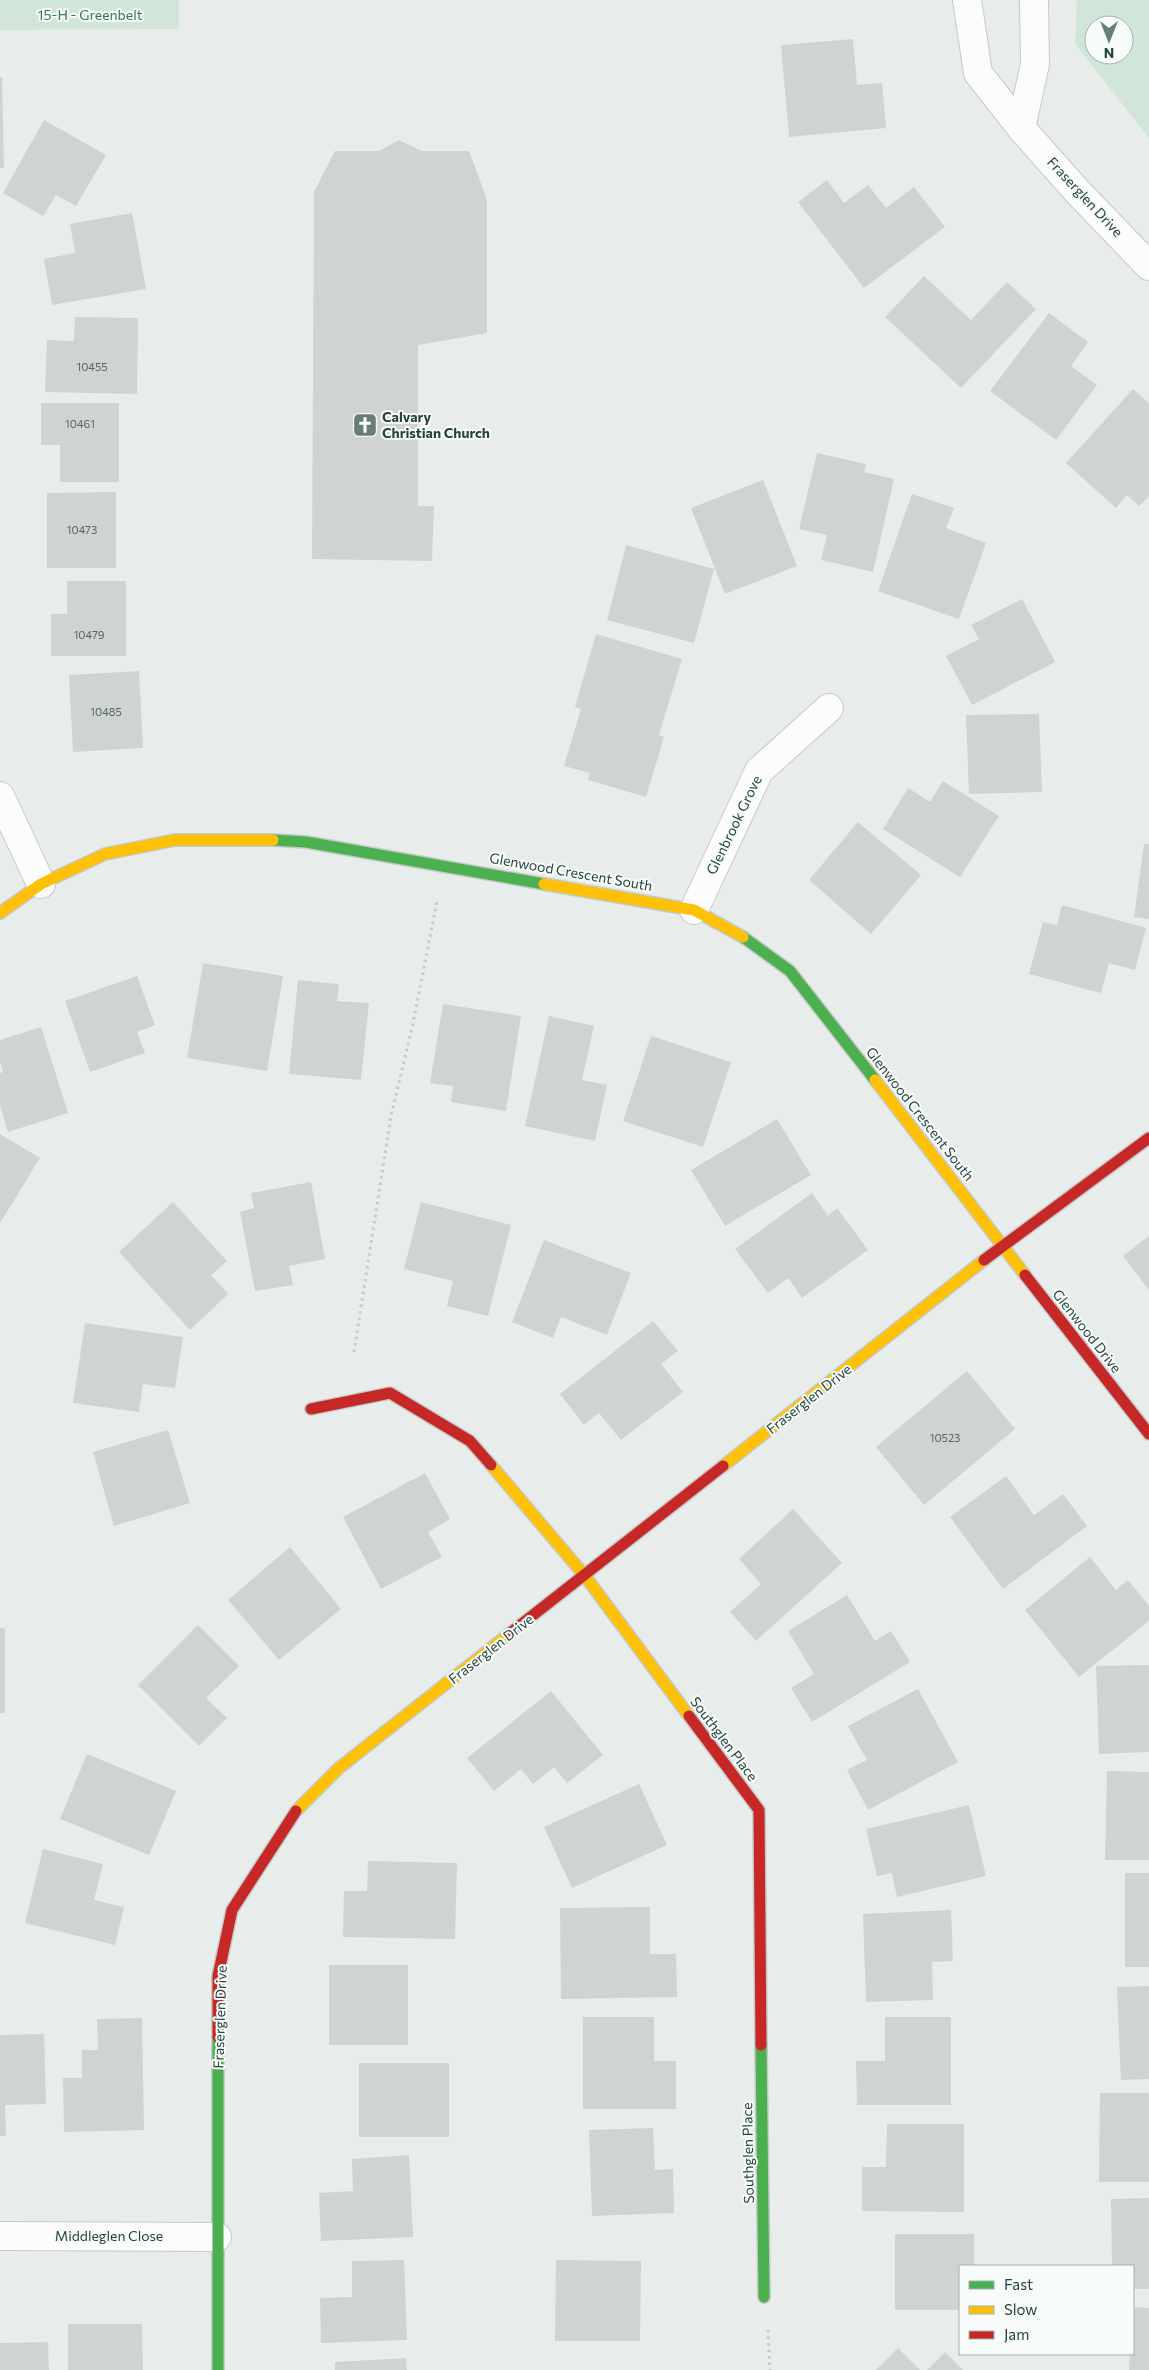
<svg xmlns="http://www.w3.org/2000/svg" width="1149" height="2370" viewBox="0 0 1149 2370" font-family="Commissioner,sans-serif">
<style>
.green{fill:#d1e6d8;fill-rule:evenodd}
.building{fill:#cfd4d2}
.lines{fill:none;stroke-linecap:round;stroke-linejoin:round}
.street-casing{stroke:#c5cac8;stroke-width:30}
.fast-casing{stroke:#c3cbc8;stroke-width:14}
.slow-casing{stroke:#c3cbc8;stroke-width:14}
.jam-casing{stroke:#c3cbc8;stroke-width:14}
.path{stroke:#c3ccca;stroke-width:3;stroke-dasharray:2.5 4;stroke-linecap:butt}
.street{stroke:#fcfcfc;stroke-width:28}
.fast{stroke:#4caf50;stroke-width:11}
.slow{stroke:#ffc107;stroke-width:11}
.jam{stroke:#c62828;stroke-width:11}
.labels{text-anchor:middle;stroke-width:4;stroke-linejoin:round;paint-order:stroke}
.number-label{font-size:11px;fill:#506761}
.park-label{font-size:14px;fill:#2d7a4b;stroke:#f7fbf9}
.street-label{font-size:14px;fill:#24423a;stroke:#f7fbf9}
.poi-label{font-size:14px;font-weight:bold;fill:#24423a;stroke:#f7fbf9;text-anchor:start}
</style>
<rect width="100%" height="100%" fill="#e8edeb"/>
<!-- green -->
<g class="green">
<path d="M0 0H179V29L0 30Z"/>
<path d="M1077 0H1149V138L1075 44ZM1094 25H1124V55H1094Z"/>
</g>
<!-- building -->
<g class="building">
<path d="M853 39 857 85 882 83 886 128 789 137 781 45Z"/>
<path d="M0 77H2L4 168H0Z"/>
<path d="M44 120 106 155 76 206 56 195 43 216 3 193Z"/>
<path d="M399 140 422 151H469L487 200V333L418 345V506H434L432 561 312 559 314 192 335 151H379Z"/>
<path d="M827 180 844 203 868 185 886 208 914 187 945 227 864 288 798 202Z"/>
<path d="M132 213 146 289 52 305 44 259 75 253 70 224Z"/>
<path d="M924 276 971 320 1007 282 1036 309 961 388 885 317Z"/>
<path d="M1049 313 1088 342 1071 366 1097 385 1056 440 990 391Z"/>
<path d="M75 317 138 318 137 394 45 392 47 340 74 341Z"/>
<path d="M1133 389 1149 403V496L1139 506 1127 495 1116 508 1066 463Z"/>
<path d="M41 403H119V482H60V445H41Z"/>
<path d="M817 453 866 464 864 472 894 479 873 572 821 560 827 535 799 529Z"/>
<path d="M763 480 797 566 725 594 691 508Z"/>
<path d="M116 492V568H47V493Z"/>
<path d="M912 494 954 508 946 528 986 543 959 619 878 591Z"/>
<path d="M626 545 714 569 694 643 607 620Z"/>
<path d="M67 581H126V656H51V614H67Z"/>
<path d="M1022 599 1055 662 972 705 946 656 979 639 971 625Z"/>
<path d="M596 634 682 659 659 735 664 737 646 797 588 780 590 773 564 766 581 709 575 707Z"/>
<path d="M139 671 143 748 73 752 69 675Z"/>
<path d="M1039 714 1042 792 969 794 966 715Z"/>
<path d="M943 781 999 816 960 877 883 829 908 788 930 802Z"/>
<path d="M858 822 921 875 871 934 809 880Z"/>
<path d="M1144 844H1149V919L1134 917Z"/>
<path d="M1062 905 1146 928 1135 970 1109 963 1101 993 1029 974 1043 922 1057 925Z"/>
<path d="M203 963 283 976 267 1071 187 1058Z"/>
<path d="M137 976 155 1025 137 1032 145 1053 90 1072 65 1001Z"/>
<path d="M298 980 339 984 337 1001 369 1003 361 1080 289 1074Z"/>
<path d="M443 1004 521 1016 506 1111 451 1102 453 1086 430 1083Z"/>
<path d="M549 1016 594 1026 582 1080 607 1085 595 1141 525 1126Z"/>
<path d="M41 1027 68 1113 8 1132 0 1105V1073L3 1072 0 1062V1040Z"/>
<path d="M651 1036 731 1062 703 1147 623 1121Z"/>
<path d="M777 1119 811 1175 725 1226 691 1170Z"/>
<path d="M0 1134 40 1158 0 1223Z"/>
<path d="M311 1182 325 1259 289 1266 293 1285 255 1291 240 1212 254 1208 251 1193Z"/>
<path d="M812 1193 828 1216 837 1208 868 1250 802 1298 788 1278 768 1293 735 1249Z"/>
<path d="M173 1202 227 1261 211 1275 228 1294 190 1330 119 1252Z"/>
<path d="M421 1202 511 1225 488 1316 447 1306 453 1281 404 1269Z"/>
<path d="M1149 1236V1290L1123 1256Z"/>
<path d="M544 1240 631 1273 607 1335 561 1317 553 1338 512 1322Z"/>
<path d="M653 1321 678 1351 661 1364 683 1392 621 1440 599 1413 584 1425 560 1394Z"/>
<path d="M85 1323 183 1337 175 1388 143 1384 139 1412 73 1403Z"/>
<path d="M967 1371 1015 1429 924 1505 876 1447Z"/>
<path d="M168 1430 190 1503 114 1526 93 1452Z"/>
<path d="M425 1473 450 1519 428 1532 442 1557 381 1589 343 1517Z"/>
<path d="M1006 1476 1034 1515 1063 1494 1087 1526 1003 1589 950 1517Z"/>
<path d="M793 1509 842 1563 756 1641 730 1612 761 1584 739 1559Z"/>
<path d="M290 1547 341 1609 279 1660 228 1600Z"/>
<path d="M1090 1557 1116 1590 1128 1580 1149 1606V1621L1079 1677 1025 1610Z"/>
<path d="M847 1595 875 1641 891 1631 910 1662 812 1722 791 1688 814 1674 788 1631Z"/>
<path d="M198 1625 239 1666 206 1698 227 1718 199 1746 138 1685Z"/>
<rect x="0" y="1628" width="5" height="85"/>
<path d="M1149 1665V1752L1099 1754 1096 1666Z"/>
<path d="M918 1689 958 1762 868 1810 847 1770 867 1760 848 1726Z"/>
<path d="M551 1691 603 1755 567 1783 554 1767 533 1784 521 1769 494 1791 467 1758Z"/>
<path d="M87 1754 176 1791 149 1855 60 1819Z"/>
<path d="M1107 1771 1149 1772V1860H1105Z"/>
<path d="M639 1784 667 1845 572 1888 544 1827Z"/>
<path d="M969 1805 986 1876 897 1897 892 1873 877 1876 866 1829Z"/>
<path d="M43 1849 103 1864 94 1900 124 1907 115 1945 25 1923Z"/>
<path d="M368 1861 457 1863 455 1939 343 1937 344 1891H367Z"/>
<rect x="1125" y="1873" width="24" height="94"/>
<path d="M650 1907V1954H676L677 1997 561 1999 560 1908Z"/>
<path d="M951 1910 953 1961 932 1962 933 2000 866 2002 863 1914Z"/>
<rect x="329" y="1965" width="79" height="80"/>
<path d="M1149 1986V2079L1121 2080 1117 1987Z"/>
<path d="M583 2017H654V2061H676V2109H583Z"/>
<path d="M885 2017H951V2105H857L856 2061H885Z"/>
<path d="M142 2018 144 2130 64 2132 63 2078H82V2050H98L97 2019Z"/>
<path d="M44 2034 46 2104 5 2105 6 2136H0V2035Z"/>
<rect x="359" y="2063" width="90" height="74"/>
<path d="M1100 2093H1149V2182H1099Z"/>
<path d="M887 2124H964V2212L862 2211V2167H886Z"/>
<path d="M653 2128 655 2170 673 2169 674 2213 592 2216 589 2130Z"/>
<path d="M409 2155 413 2237 321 2241 319 2193 353 2191 352 2159Z"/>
<path d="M1149 2198V2289H1133V2266H1112L1111 2199Z"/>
<path d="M895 2234H974V2266H960V2310H895Z"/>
<path d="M404 2260 407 2340 321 2343 320 2298 352 2297V2261Z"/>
<path d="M556 2260 641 2261 640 2341H555Z"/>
<path d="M1133 2307 1149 2308V2370H1129L1130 2354H1133Z"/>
<path d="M68 2324H142L143 2370H68Z"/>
<path d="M48 2342 49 2370H0V2343Z"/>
<path d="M898 2348 920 2370H876Z"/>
<path d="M945 2352 963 2370H927Z"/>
<path d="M406 2358 407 2370H335V2362Z"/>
</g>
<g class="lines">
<defs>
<g id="street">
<path d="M967 0 978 73 1021 128 1076 190 1149 266"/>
<path d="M1021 128 1035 64 1034 0"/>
<path d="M0 796 41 884"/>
<path d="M694 910 759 771 829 708"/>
<path d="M0 2236 217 2237"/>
</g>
<g id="fast">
<path d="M273 840 306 842 544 884"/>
<path d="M743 937 790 971 875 1080"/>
<path d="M218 2037V2370"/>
<path d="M761 2045 764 2297"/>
</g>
<g id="slow">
<path d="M544 884 694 910 743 937"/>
<path d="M0 913 41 884 105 854 175 840H273"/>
<path d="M875 1080 1025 1275"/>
<path d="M491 1465 585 1576 689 1716"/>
<path d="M723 1466 984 1260"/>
<path d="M296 1811 339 1768 509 1634"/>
</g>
<g id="jam">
<path d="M984 1260 1149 1138"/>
<path d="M1025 1275 1149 1434"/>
<path d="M311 1409 390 1393 470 1441 491 1465"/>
<path d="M509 1634 723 1466"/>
<path d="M689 1716 759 1810 761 2045"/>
<path d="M218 2037V1976L232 1910 296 1811"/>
</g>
</defs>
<!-- street casing -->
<use href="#street" class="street-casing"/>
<!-- fast casing -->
<use href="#fast" class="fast-casing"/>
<!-- slow casing -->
<use href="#slow" class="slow-casing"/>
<!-- jam casing -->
<use href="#jam" class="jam-casing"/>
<!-- path -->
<g class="path">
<path d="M354 1352 391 1116 412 1028 437 901"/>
<path d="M768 2330 770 2370"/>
</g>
<!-- street -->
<use href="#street" class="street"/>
<!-- fast -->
<use href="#fast" class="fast"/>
<!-- slow -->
<use href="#slow" class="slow"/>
<!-- jam -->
<use href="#jam" class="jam"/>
</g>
<!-- icons -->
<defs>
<symbol id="church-square" viewBox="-11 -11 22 22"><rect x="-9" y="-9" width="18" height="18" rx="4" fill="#697e78" stroke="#f7fbf9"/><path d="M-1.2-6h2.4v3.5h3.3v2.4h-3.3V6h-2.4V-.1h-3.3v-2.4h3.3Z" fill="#fff"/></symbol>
</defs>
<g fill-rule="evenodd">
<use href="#church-square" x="351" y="411" width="28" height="28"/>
</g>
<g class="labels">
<!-- number labels -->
<g class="number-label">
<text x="92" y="371">10455</text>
<text x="80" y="428">10461</text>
<text x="82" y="534">10473</text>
<text x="89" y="639">10479</text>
<text x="106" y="716">10485</text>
<text x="945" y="1442">10523</text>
</g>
<!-- park labels -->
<g class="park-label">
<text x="90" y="20">15-H - Greenbelt</text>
</g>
<!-- street labels -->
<g class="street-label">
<text transform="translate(1085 197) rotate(47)" y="5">Fraserglen Drive</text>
<text transform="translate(734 825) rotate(-64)" y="5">Glenbrook Grove</text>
<text transform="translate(571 872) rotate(10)" y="5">Glenwood Crescent South</text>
<text transform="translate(920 1114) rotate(52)" y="5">Glenwood Crescent South</text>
<text transform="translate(1087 1331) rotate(52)" y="5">Glenwood Drive</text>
<text transform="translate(809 1399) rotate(-38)" y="5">Fraserglen Drive</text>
<text transform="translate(491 1649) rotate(-38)" y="5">Fraserglen Drive</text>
<text transform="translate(724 1739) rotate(53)" y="5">Southglen Place</text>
<text transform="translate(220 2017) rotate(-88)" y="5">Fraserglen Drive</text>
<text transform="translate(748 2153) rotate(-91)" y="5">Southglen Place</text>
<text x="109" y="2241">Middleglen Close</text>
</g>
<!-- poi labels -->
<g class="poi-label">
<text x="382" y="422">Calvary<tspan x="382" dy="16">Christian Church</tspan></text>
</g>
</g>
<!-- legend -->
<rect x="959" y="2265" width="175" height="90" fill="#f7fbf9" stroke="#a3b1ad"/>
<rect x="969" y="2281" width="25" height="8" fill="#4caf50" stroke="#a3b1ad"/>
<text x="1004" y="2290" font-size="15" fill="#24423a">Fast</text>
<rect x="969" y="2306" width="25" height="8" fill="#ffc107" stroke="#a3b1ad"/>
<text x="1004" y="2315" font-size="15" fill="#24423a">Slow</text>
<rect x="969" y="2331" width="25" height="8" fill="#c62828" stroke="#a3b1ad"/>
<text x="1004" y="2340" font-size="15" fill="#24423a">Jam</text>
<!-- north arrow -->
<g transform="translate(1109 40) rotate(180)"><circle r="24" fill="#f7fbf9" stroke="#a3b1ad"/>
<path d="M0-4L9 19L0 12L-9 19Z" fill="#697e78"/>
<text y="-8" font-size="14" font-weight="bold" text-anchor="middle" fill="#24423a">N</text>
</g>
</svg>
